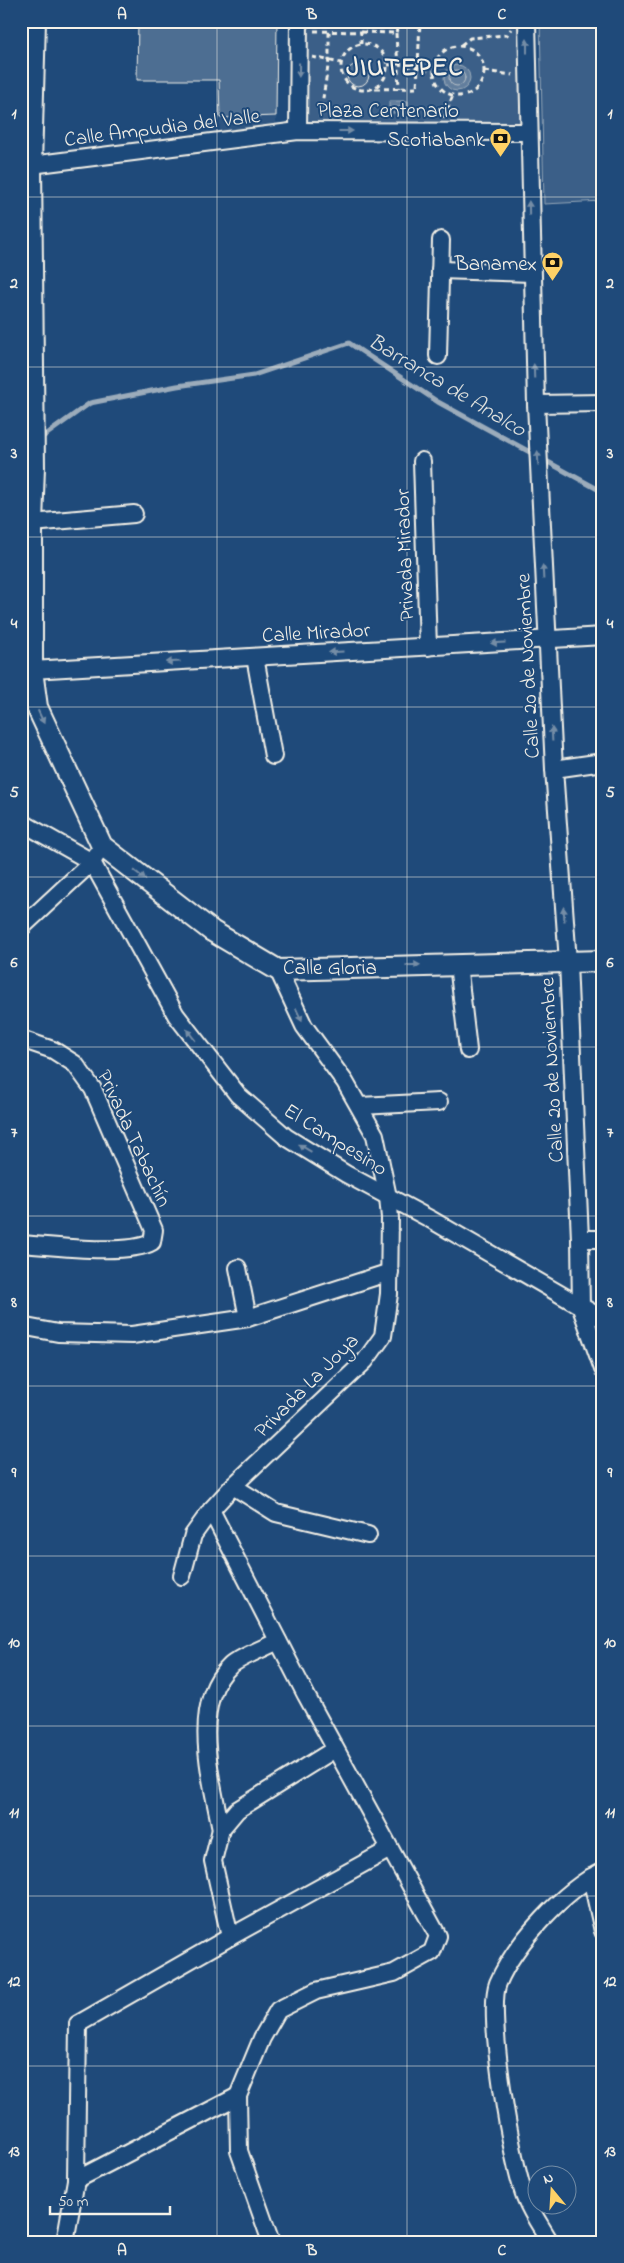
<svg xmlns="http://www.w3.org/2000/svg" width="624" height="2263" viewBox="0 0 624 2263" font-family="'Indie Flower',sans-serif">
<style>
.built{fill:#2d5581}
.green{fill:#3a5f88;stroke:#97a8b8}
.water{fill:#627e9d;stroke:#9cacbb}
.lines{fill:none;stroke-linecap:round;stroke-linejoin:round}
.shore{stroke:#bac3ca;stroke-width:1}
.stream{stroke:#9cacbb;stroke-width:5}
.building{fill:#4d6e92;stroke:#f4f1e8}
.minor-casing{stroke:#f4f1e8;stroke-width:20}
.major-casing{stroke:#f4f1e8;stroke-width:24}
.path{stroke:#f4f1e8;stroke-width:3;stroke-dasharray:5 4;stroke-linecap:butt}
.minor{stroke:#1f4a7a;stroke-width:16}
.major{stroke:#1f4a7a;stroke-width:20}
.oneway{fill:#748da6}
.grid{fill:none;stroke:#f4f1e8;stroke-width:1;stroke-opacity:0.55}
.labels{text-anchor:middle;stroke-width:4;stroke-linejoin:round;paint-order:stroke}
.street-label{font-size:21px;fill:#f4f1e8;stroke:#1f4a7a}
.poi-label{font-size:21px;fill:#f4f1e8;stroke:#1f4a7a;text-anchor:end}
.water-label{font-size:22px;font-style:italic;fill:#dee0dd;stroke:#1f4a7a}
.district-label{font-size:26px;font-weight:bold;letter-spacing:1px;fill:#f4f1e8;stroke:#1f4a7a}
.neatline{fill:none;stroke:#f4f1e8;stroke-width:2}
.grid-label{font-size:16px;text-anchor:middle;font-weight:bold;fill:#f4f1e8}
</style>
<rect width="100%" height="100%" fill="#1f4a7a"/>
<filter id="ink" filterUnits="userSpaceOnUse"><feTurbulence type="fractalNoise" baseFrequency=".02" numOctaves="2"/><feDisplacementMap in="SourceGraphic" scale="10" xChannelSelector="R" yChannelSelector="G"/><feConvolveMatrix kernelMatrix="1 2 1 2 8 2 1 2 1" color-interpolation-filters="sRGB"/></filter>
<g filter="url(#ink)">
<!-- built -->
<path class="built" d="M277 78 276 131 220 134 219 79Z"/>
<!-- green -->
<g class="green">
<path d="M301 21H525L524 128 302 125Z"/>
<path d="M540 21H603V201L544 204Z"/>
</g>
<!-- water -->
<g class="water">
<circle cx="457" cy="78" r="13"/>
<path d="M389 101H408V113H402L401 107H395V113H389Z"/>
</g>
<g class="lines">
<!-- shore -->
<circle class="shore" cx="457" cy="78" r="8"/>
<!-- stream -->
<path class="stream" d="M40 439 90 403 177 386 254 375 349 343 438 402 603 492"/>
</g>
<!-- building -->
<g class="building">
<path d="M138 21H277L276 116 220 118 219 80H137Z"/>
<circle cx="358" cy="75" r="11"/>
</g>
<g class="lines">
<defs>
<g id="minor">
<path d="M527 21 536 404 554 769 568 962 580 1239 581 1308 603 1369"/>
<path d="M298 131 299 21"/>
<path d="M31 165 298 131 528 132"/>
<path d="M440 270 531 273"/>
<path d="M438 356 441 240"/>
<path d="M536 404 603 403"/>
<path d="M422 461 428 647"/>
<path d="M32 523 134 514"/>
<path d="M255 657 273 756"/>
<path d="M32 670 603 636"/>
<path d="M554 769 603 762"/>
<path d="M21 822 92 862 176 1015 238 1095 286 1137 346 1174 430 1219 603 1319"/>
<path d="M21 928 92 862 97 854"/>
<path d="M458 964 468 1050"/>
<path d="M21 1039 53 1050 75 1064 93 1089 154 1230 152 1242C129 1256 51 1246 21 1244"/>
<path d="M360 1106 439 1102"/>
<path d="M580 1239H603"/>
<path d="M238 1268 248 1318"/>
<path d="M21 1326 58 1333 132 1335 248 1318 390 1272"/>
<path d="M233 1486 276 1513 368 1535"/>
<path d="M211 1510 306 1695 438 1936 432 1952 394 1973 316 1991 278 2010 262 2038 238 2096 239 2151 271 2242"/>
<path d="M182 1576 193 1535 211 1510 233 1486 365 1361 383 1336 389 1294 390 1218 388 1197 375 1135 345 1082 304 1026 278 970"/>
<path d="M221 1829C212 1782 189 1704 230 1666 240 1657 265 1648 278 1641"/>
<path d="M591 1877 603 1931"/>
<path d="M230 1937 213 1861 221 1829 237 1810 335 1749"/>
<path d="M238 2096 76 2180 78 2024 230 1937 390 1849"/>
<path d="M65 2242 76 2180"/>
<path d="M550 2242C542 2228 532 2214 526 2199 512 2167 486 2012 498 1983 515 1943 564 1890 603 1871"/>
</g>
<path id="major" d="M35 21 31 165 34 467 32 523V670L37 707 102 846 212 931 278 970 603 961"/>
</defs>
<!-- minor casing -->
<use href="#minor" class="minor-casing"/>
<!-- major casing -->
<use href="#major" class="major-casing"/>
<!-- path -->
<g class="path">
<path d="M314 31 361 32V44"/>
<path d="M361 32 396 33 399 21"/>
<path d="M396 33 399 88"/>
<circle cx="364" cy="67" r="23"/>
<path d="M461 45 470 38 507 35 511 29"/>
<circle cx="459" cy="71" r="25"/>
<path d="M312 57 341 63"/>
<path d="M388 65 398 64 433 71"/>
<path d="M484 71 513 75"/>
<path d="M375 89 417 88 420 21"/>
<path d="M320 117 329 60V31"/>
<path d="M444 118 453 95"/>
</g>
<!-- minor -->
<use href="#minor" class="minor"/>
<!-- major -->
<use href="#major" class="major"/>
</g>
<!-- one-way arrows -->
<defs><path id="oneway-solid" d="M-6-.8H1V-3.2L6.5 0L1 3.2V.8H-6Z" transform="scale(1.25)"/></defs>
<g class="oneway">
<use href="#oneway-solid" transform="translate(527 46) rotate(-90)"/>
<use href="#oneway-solid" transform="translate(299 70) rotate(91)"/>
<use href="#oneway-solid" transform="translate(346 131)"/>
<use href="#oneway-solid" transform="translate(529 208) rotate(-91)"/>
<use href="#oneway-solid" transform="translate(534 371) rotate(-92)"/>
<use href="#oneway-solid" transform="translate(538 458) rotate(-93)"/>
<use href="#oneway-solid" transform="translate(543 572) rotate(-93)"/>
<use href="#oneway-solid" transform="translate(498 643) rotate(177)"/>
<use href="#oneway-solid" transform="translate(336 652) rotate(177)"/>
<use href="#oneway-solid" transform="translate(173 662) rotate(177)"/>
<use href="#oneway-solid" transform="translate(41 717) rotate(65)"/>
<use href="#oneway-solid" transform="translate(552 734) rotate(-93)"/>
<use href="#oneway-solid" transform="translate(140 875) rotate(38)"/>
<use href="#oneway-solid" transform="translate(564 914) rotate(-94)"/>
<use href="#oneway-solid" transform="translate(413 965) rotate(-2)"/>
<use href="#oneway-solid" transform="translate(299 1015) rotate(65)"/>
<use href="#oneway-solid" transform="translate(191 1035) rotate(-128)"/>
<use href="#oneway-solid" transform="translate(305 1148) rotate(-149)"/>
</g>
</g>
<!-- grid -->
<path class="grid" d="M217 21V2242M407 21V2242M21 197H603M21 367H603M21 537H603M21 707H603M21 877H603M21 1047H603M21 1216H603M21 1386H603M21 1556H603M21 1726H603M21 1896H603M21 2066H603"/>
<!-- icons -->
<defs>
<symbol id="bank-pin" viewBox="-11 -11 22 30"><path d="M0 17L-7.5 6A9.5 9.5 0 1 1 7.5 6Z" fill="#ffd166" stroke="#1f4a7a"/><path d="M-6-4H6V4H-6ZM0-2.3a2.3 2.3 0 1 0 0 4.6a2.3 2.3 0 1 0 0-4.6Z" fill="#111"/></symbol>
</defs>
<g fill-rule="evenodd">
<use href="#bank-pin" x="488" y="126" width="25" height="34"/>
<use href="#bank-pin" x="540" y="250" width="25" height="34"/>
</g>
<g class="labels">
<!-- street labels -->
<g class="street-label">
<text x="388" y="117">Plaza Centenario</text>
<text transform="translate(162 127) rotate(-7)" y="7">Calle Ampudia del Valle</text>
<text transform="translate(404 555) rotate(-92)" y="7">Privada Mirador</text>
<text transform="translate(316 632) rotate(-3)" y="7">Calle Mirador</text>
<text transform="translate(527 666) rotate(-93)" y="7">Calle 20 de Noviembre</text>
<text x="330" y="974">Calle Gloria</text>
<text transform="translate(551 1070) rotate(-93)" y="7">Calle 20 de Noviembre</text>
<text transform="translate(135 1138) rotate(65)" y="7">Privada Tabachín</text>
<text transform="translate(336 1139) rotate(32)" y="7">El Campesino</text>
<text transform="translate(306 1385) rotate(-45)" y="7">Privada La Joya</text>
</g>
<!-- poi labels -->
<g class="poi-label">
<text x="485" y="146">Scotiabank</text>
<text x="537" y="270">Banamex</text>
</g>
<!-- water labels -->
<g class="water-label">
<text transform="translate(448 384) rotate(31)" y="8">Barranca de Analco</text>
</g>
<!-- district labels -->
<g class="district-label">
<text x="405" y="75">JIUTEPEC</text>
</g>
</g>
<!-- margin -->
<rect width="624" height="2263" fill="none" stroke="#1f4a7a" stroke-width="55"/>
<!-- north arrow -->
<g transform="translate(552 2190) rotate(342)"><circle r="24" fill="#1f4a7a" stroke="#748da6"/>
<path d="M0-4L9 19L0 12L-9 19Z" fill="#ffd166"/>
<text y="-8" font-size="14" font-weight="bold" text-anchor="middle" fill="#f4f1e8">N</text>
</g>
<!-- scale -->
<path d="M50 2206v8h120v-8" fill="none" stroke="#f4f1e8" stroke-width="2.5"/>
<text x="58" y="2206" font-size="15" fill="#f4f1e8" stroke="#1f4a7a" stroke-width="4" paint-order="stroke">50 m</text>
<rect x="28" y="28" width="568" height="2208" class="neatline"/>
<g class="grid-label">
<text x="122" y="19">A</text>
<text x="312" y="19">B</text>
<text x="502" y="19">C</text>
<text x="14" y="118">1</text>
<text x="610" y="118">1</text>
<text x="14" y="288">2</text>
<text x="610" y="288">2</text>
<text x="14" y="458">3</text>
<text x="610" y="458">3</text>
<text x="14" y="628">4</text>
<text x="610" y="628">4</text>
<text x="14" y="797">5</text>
<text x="610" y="797">5</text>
<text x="14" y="967">6</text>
<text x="610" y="967">6</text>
<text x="14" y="1137">7</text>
<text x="610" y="1137">7</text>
<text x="14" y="1307">8</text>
<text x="610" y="1307">8</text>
<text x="14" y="1477">9</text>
<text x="610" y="1477">9</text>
<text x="14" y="1647">10</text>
<text x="610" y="1647">10</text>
<text x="14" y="1817">11</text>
<text x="610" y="1817">11</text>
<text x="14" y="1986">12</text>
<text x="610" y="1986">12</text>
<text x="14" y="2156">13</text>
<text x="610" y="2156">13</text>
<text x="122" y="2255">A</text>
<text x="312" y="2255">B</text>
<text x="502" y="2255">C</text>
</g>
</svg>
